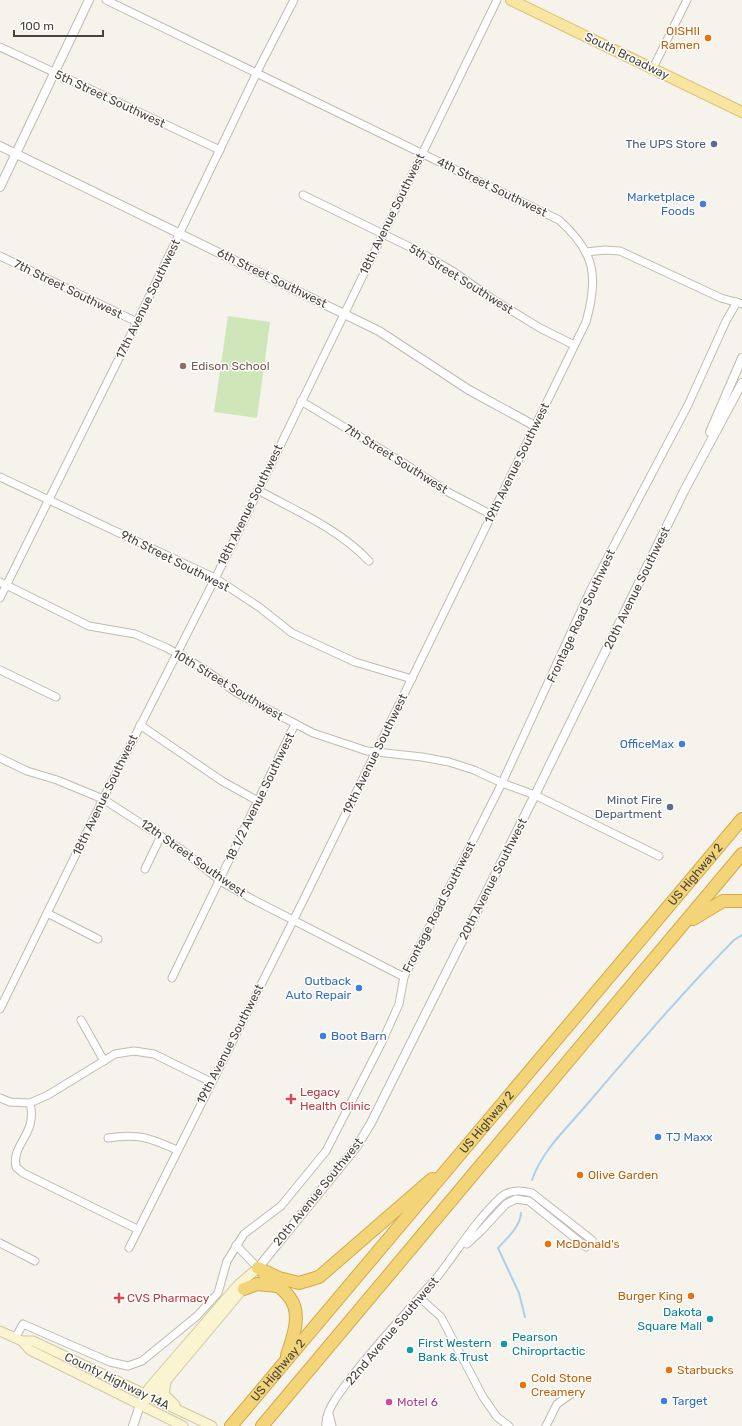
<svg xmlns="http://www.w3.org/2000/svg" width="742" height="1426" viewBox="0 0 742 1426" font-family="Rubik,sans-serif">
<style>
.green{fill:#cee6b8}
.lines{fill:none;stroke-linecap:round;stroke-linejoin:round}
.stream{stroke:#adceec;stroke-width:2}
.minor-casing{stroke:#c0bbaf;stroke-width:9}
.tertiary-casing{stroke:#c0bbaf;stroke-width:10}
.secondary-casing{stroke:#d1c89f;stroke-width:11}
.primary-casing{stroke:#ddc472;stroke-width:12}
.motorway-casing{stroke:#d4aa47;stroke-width:14}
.minor{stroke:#fff;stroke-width:7}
.tertiary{stroke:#fff;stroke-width:8}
.secondary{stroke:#fbf4d0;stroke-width:9}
.primary{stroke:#f8e5a2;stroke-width:10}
.motorway{stroke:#f4d478;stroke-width:12}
.food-dot{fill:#e8710a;stroke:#fff;stroke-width:1.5}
.service-dot{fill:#5c6f8a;stroke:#fff;stroke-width:1.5}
.shop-dot{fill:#3f7fe0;stroke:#fff;stroke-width:1.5}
.education-dot{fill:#8d6e63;stroke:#fff;stroke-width:1.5}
.health-dot{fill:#e0444e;stroke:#fff;stroke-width:1.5}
.culture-dot{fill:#0f9aa8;stroke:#fff;stroke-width:1.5}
.hotel-dot{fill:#d1479c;stroke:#fff;stroke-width:1.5}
.labels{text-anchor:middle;stroke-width:3;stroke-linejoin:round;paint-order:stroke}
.food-label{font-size:12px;fill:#c56008;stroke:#fff;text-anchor:start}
.street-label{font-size:12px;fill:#49443a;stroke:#fff}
.service-label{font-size:12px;fill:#4e5e75;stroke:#fff;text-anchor:end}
.shop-label{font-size:12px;fill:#366cbe;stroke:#fff;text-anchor:end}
.education-label{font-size:12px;fill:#785e54;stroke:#fff;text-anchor:start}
.health-label{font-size:12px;fill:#be3a42;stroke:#fff;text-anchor:start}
.culture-label{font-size:12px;fill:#0d838f;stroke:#fff;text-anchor:start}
.hotel-label{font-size:12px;fill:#b23c85;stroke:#fff;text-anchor:start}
</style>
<rect width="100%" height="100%" fill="#f5f3ec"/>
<!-- green -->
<path class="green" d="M228 316 270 322 257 418 214 412Z"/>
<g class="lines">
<!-- stream -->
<g class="stream">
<path d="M532 1180C542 1150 569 1126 589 1102 636 1047 683 992 734 940L742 935"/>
<path d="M521 1213C520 1227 508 1237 498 1248L519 1293 525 1317"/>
</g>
<defs>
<g id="minor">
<path d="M106 0 559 220C595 252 599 276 586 322L304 899 129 1248"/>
<path d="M0 47 220 150"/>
<path d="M653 68 687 0"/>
<path d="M303 195 416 250 454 272 494 300 540 328 574 345"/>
<path d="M586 252 605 250 620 251 721 298 742 304"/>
<path d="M0 256 137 322"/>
<path d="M301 401 402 462 446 491 492 515"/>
<path d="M0 477 215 578 259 607 292 633 355 662 412 679"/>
<path d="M258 490C296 511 339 529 369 561"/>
<path d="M0 582 89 626 135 634 167 648 204 669 237 693 313 733 367 751 422 757 449 762 474 770 502 783 535 795 659 856"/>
<path d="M0 598 137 322 260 66 294 0"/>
<path d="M0 670 56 697"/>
<path d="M140 725 222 781 258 801"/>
<path d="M0 758 27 771 57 780 103 799 182 850 222 882 252 899 404 977"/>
<path d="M145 869 161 836"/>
<path d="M47 913 98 939"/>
<path d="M172 978 295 724"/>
<path d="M0 1009 103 799 227 555 497 0"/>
<path d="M81 1020 104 1061"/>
<path d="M0 1098 10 1102 30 1103 48 1095 115 1054 134 1051 154 1054 211 1082"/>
<path d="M30 1103C38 1134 11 1144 16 1167L23 1173 137 1229"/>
<path d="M108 1138C138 1133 150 1138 177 1150"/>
<path d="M0 1243 35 1261"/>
<path d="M467 1244 481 1231 506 1204 516 1199 529 1201 586 1247"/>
<path d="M236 1245 258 1268"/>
<path d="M420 1298 441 1317 483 1397 497 1417 509 1426"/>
<path d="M15 1338 23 1324 110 1362 128 1366 142 1361 197 1316 218 1293 227 1261 244 1234 281 1206 326 1151 381 1044 399 1004 404 977 502 783 591 589 688 405 726 321 737 302"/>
<path d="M329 1414 332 1426"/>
<path d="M326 1426C325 1416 331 1406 336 1398 366 1355 404 1316 438 1276 458 1250 476 1220 501 1197 510 1189 521 1190 532 1193L592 1240"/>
<path d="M546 1426 557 1404 571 1394"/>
</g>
<g id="tertiary">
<path d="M0 146 379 331 469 390 535 426"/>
<path d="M0 187 89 0"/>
<path d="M710 432 742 358"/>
<path d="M258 1268 357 1146 371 1123 535 795 684 491 742 383"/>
<path d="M133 1426 140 1405"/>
</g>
<g id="secondary">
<path d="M0 1331 22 1341 30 1350 183 1426"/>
<path d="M22 1341H33L212 1426"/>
<path d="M166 1382 164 1394 175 1405"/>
<path d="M143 1398 149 1388 238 1285 258 1268"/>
<path d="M147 1399 155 1394 247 1284"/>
</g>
<path id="primary" d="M511 0 742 112"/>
<g id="motorway">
<path d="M693 919 723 901H742"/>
<path d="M258 1268 279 1278 299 1283 319 1277 432 1179"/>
<path d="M265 1275C273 1282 284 1289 290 1298 302 1314 293 1338 287 1355"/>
<path d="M244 1289 257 1284 277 1286"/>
<path id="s1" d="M231 1426 742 819"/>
<path d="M262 1426 742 854"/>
</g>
</defs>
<!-- minor casing -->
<use href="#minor" class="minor-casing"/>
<!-- tertiary casing -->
<use href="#tertiary" class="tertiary-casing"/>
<!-- secondary casing -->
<use href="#secondary" class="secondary-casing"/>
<!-- primary casing -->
<use href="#primary" class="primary-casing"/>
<!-- motorway casing -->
<use href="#motorway" class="motorway-casing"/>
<!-- minor -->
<use href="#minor" class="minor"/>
<!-- tertiary -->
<use href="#tertiary" class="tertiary"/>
<!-- secondary -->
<use href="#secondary" class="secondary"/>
<!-- primary -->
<use href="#primary" class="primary"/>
<!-- motorway -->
<use href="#motorway" class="motorway"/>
</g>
<!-- markers -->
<g class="food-dot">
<circle cx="708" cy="38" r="4"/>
<circle cx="580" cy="1175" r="4"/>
<circle cx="548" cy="1244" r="4"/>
<circle cx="691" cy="1296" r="4"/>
<circle cx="669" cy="1370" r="4"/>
<circle cx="523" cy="1385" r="4"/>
</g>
<g class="service-dot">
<circle cx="714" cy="144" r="4"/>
<circle cx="670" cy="807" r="4"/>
</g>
<g class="shop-dot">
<circle cx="703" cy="204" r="4"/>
<circle cx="682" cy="744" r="4"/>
<circle cx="359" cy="988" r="4"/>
<circle cx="323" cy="1036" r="4"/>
<circle cx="658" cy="1137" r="4"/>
<circle cx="664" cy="1401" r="4"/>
</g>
<circle class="education-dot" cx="183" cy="366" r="4"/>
<g class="health-dot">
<path d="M289 1093h4v4h4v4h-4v4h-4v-4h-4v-4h4z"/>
<path d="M117 1292h4v4h4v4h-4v4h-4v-4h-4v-4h4z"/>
</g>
<g class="culture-dot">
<circle cx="710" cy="1319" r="4"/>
<circle cx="504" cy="1344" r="4"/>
<circle cx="410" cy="1350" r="4"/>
</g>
<circle class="hotel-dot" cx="389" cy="1402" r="4"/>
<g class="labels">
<!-- food labels -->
<g class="food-label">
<text x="700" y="35" text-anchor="end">OISHII<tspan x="700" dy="14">Ramen</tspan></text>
<text x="588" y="1179">Olive Garden</text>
<text x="556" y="1248">McDonald's</text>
<text x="683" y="1300" text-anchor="end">Burger King</text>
<text x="677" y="1374">Starbucks</text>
<text x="531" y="1382">Cold Stone<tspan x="531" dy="14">Creamery</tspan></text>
</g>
<!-- street labels -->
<g class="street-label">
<text transform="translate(627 56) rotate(26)" y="4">South Broadway</text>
<text transform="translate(110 99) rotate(25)" y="4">5th Street Southwest</text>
<text transform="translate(492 187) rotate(26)" y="4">4th Street Southwest</text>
<text transform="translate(392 214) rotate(-64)" y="4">18th Avenue Southwest</text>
<text transform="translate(272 278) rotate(26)" y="4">6th Street Southwest</text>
<text transform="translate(461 279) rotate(32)" y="4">5th Street Southwest</text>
<text transform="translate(68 289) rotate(26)" y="4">7th Street Southwest</text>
<text transform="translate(148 299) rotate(-64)" y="4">17th Avenue Southwest</text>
<text transform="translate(396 459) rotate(32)" y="4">7th Street Southwest</text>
<text transform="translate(517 463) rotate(-64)" y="4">19th Avenue Southwest</text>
<text transform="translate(250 505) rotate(-64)" y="4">18th Avenue Southwest</text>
<text transform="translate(175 561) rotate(27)" y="4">9th Street Southwest</text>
<text transform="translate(637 588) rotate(-64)" y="4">20th Avenue Southwest</text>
<text transform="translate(581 616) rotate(-65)" y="4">Frontage Road Southwest</text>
<text transform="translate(228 685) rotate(31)" y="4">10th Street Southwest</text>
<text transform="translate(375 754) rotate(-64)" y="4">19th Avenue Southwest</text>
<text transform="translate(105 795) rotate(-64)" y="4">18th Avenue Southwest</text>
<text transform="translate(260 797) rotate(-64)" y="4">18 1/2 Avenue Southwest</text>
<text transform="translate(193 858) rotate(35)" y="4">12th Street Southwest</text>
<text dy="4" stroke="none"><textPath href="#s1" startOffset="721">US Highway 2</textPath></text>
<text transform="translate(493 879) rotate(-63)" y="4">20th Avenue Southwest</text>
<text transform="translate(439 907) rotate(-63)" y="4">Frontage Road Southwest</text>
<text transform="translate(230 1044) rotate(-63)" y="4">19th Avenue Southwest</text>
<text dy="4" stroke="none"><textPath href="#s1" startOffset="397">US Highway 2</textPath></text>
<text transform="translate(318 1192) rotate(-51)" y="4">20th Avenue Southwest</text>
<text transform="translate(392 1331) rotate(-50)" y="4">22nd Avenue Southwest</text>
<text dy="4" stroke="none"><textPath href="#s1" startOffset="73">US Highway 2</textPath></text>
<text transform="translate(117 1381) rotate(26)" y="4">County Highway 14A</text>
</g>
<!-- service labels -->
<g class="service-label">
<text x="706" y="148">The UPS Store</text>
<text x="662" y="804">Minot Fire<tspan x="662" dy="14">Department</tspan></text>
</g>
<!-- shop labels -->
<g class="shop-label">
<text x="695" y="201">Marketplace<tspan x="695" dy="14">Foods</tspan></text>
<text x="674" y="748">OfficeMax</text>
<text x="351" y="985">Outback<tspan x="351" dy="14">Auto Repair</tspan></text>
<text x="331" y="1040" text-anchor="start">Boot Barn</text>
<text x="666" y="1141" text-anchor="start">TJ Maxx</text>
<text x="672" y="1405" text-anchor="start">Target</text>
</g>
<!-- education labels -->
<g class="education-label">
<text x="191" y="370">Edison School</text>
</g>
<!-- health labels -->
<g class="health-label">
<text x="300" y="1096">Legacy<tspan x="300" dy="14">Health Clinic</tspan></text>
<text x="127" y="1302">CVS Pharmacy</text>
</g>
<!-- culture labels -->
<g class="culture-label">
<text x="702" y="1316" text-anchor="end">Dakota<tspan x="702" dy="14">Square Mall</tspan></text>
<text x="512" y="1341">Pearson<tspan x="512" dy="14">Chiroprtactic</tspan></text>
<text x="418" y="1347">First Western<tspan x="418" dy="14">Bank &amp; Trust</tspan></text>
</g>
<!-- hotel labels -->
<g class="hotel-label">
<text x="397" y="1406">Motel 6</text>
</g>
</g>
<!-- scale -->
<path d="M14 30v6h89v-6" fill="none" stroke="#49443a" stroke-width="2"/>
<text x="20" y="30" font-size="12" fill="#49443a" stroke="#ffffff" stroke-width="3" paint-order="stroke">100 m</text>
</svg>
